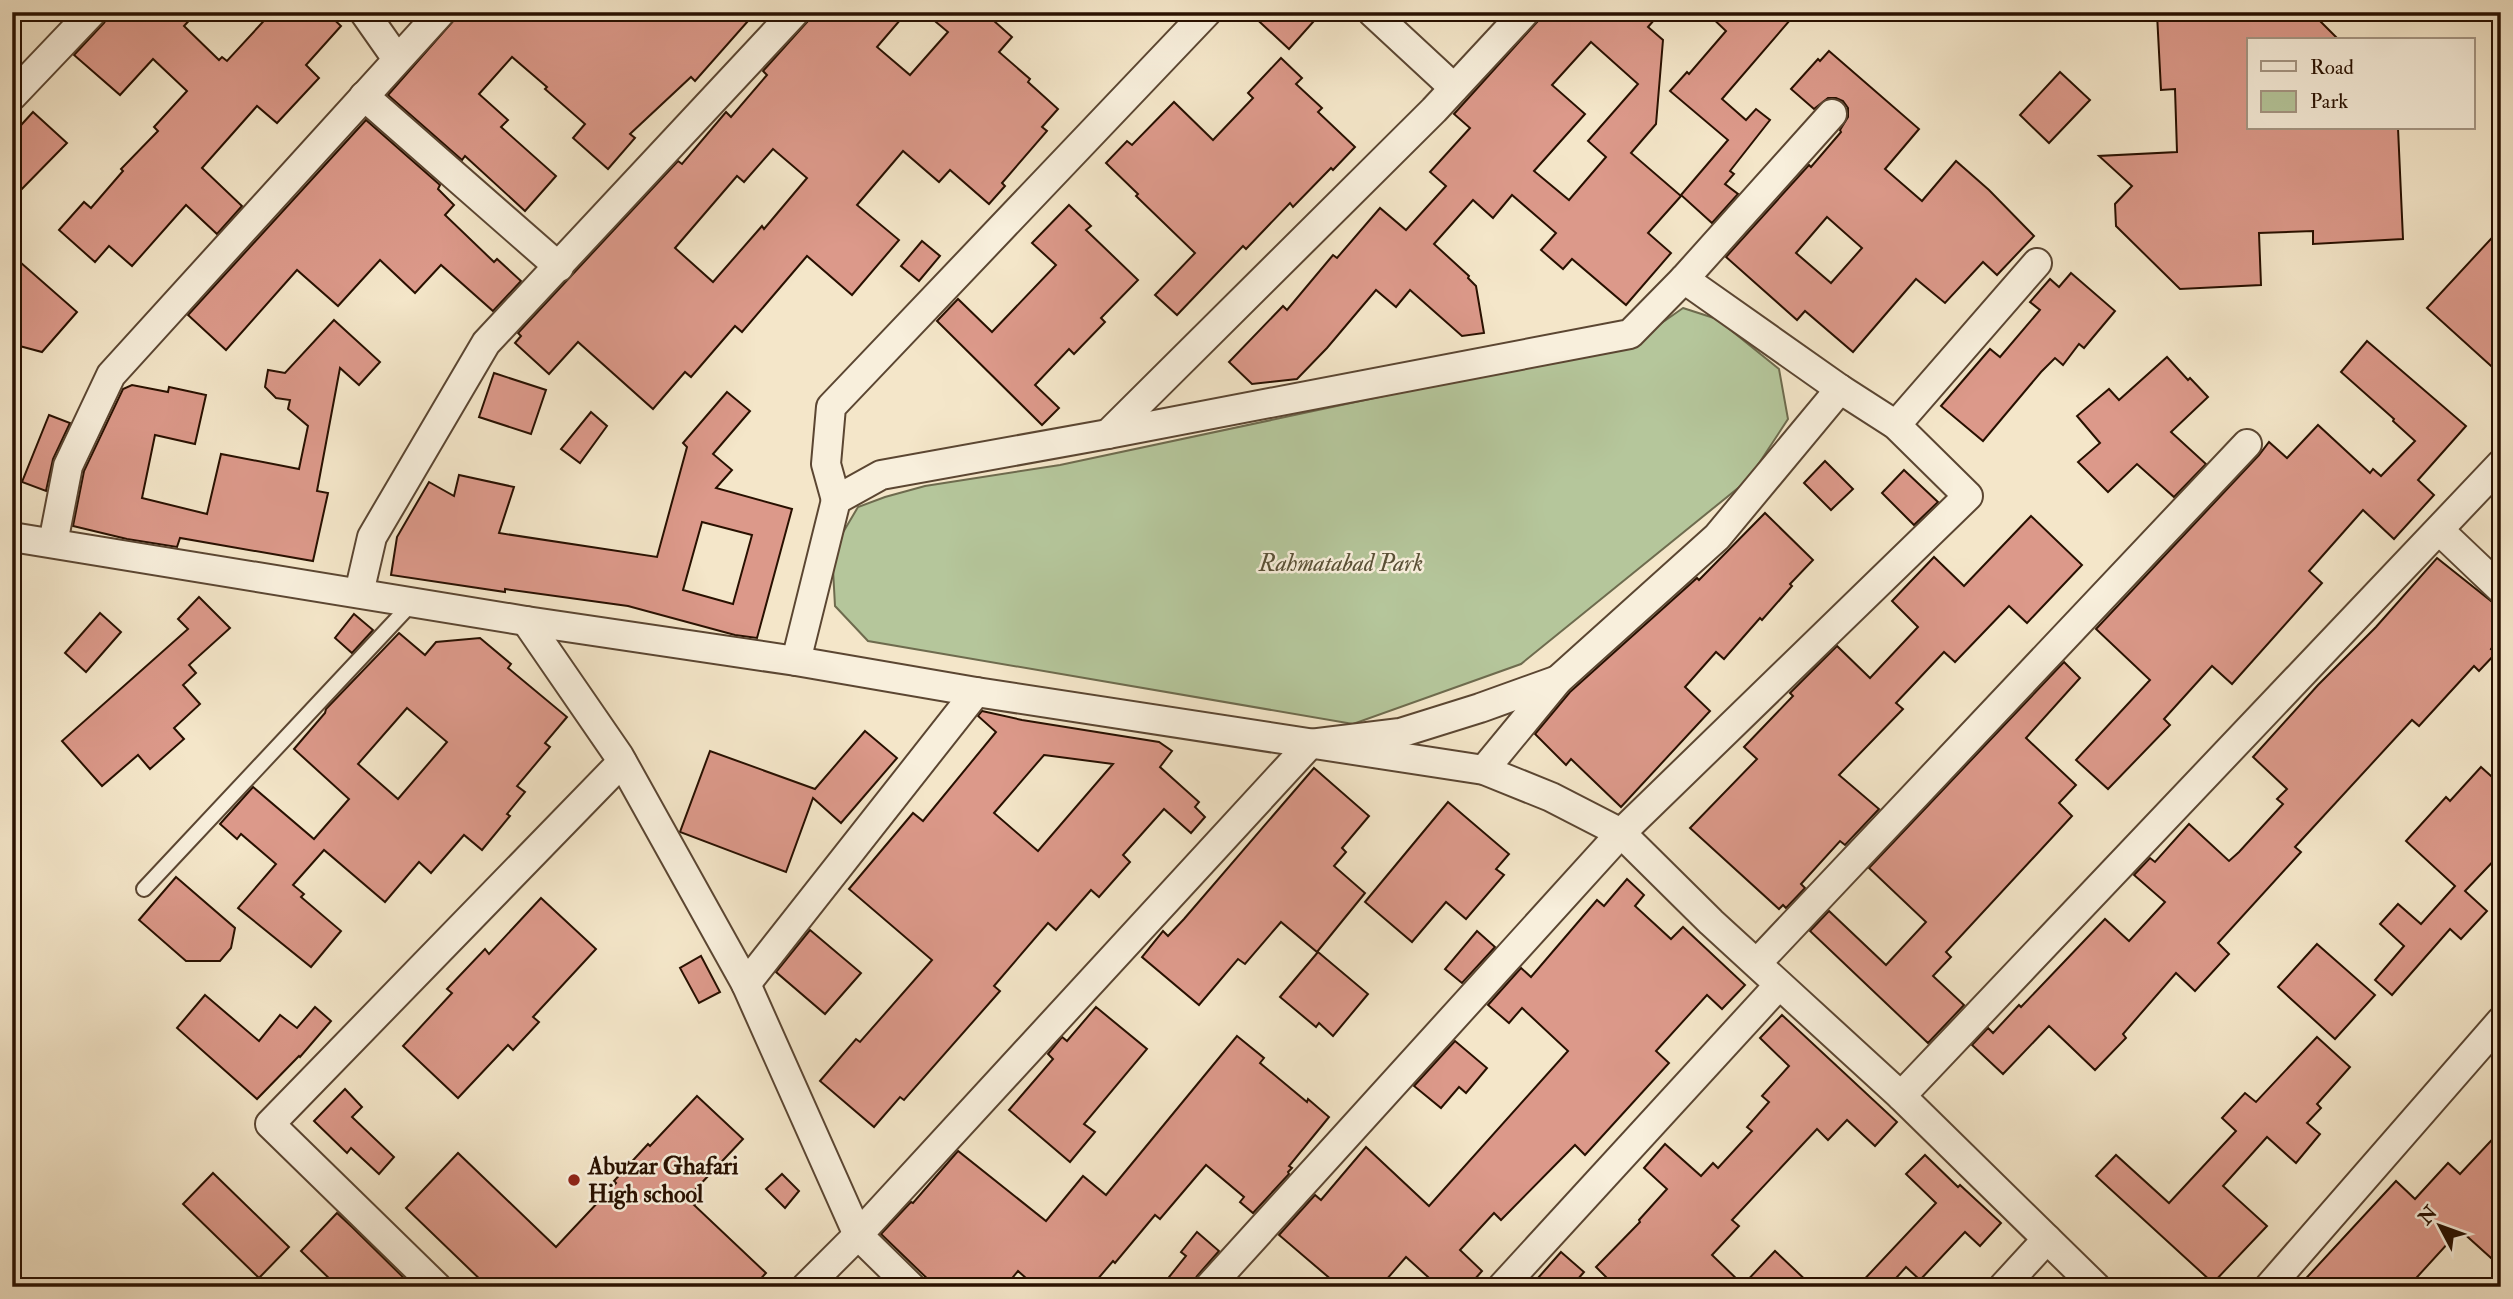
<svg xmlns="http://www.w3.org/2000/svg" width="2513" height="1299" viewBox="0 0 2513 1299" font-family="'IM FELL Double Pica',serif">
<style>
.green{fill:#b5c69b;stroke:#6e6b4e;stroke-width:2}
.building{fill:#dc998a;stroke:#281000;stroke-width:2;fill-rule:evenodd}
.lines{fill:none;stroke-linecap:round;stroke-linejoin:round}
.service-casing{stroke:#5b4632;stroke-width:18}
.minor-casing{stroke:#5b4632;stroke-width:32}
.service{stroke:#f8efdc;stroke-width:14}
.minor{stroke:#f8efdc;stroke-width:28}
.poi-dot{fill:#8f2418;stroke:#f8efdc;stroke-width:2.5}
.labels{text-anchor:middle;stroke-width:5;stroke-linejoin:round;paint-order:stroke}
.park-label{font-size:24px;font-style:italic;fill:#595036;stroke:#f8efdc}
.poi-label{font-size:24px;font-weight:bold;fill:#281000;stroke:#f8efdc;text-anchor:start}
</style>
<rect width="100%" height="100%" fill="#f4e6c9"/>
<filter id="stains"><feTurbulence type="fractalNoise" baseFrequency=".00286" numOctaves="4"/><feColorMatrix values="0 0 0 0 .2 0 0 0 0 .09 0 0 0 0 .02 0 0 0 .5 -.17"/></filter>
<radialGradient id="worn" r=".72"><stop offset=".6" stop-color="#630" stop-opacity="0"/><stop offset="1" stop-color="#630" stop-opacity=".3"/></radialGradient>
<!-- green -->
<path class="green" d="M1683 308 1717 319 1779 369 1788 419 1748 480 1521 664 1353 724 868 641 835 606 832 551 858 507 885 497 925 486 1060 465 1633 343Z"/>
<!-- building -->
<g class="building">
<path d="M111 12H197L184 26 219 60 222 57 227 61 272 12H326L341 26 306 65 319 78 277 123 257 106 202 168 242 206 217 234 186 205 132 266 109 246 95 262 59 230 84 202 91 208 123 171 121 169 158 131 154 127 187 91 153 59 120 95 74 55 104 23Z"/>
<path d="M461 12H756L695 81 691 77 630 134 635 138 608 169 573 138 585 124 545 89 547 87 512 57 479 94 508 120 501 127 556 176 525 211 465 156 462 160 388 95Z"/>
<path d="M816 12H907L877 47 910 75 948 32 924 12H984L1012 37 999 52 1030 79 1028 82 1058 109 1042 127 1047 131 1002 183 1005 186 989 204 950 170 939 182 903 151 857 205 899 240 852 295 807 256 742 332 735 326 691 377 685 372 653 409 578 342 549 374 515 343 521 336 518 333 678 161 682 164 726 112 731 117 767 75 763 71ZM773 149 807 178 764 229 762 226 713 282 675 248 737 176 744 182Z"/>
<path d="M1249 12H1322L1289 49Z"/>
<path d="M1546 12H1661L1648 27 1663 40 1656 124 1631 153 1681 196 1648 233 1671 253 1626 305 1572 259 1563 269 1541 250 1556 233 1512 195 1493 218 1473 200 1434 244 1469 276 1468 278 1476 286 1484 333 1462 336 1410 290 1396 307 1376 290 1327 348 1297 379 1252 384 1229 362 1283 306 1287 310 1333 255 1337 258 1380 208 1406 230 1446 186 1430 172 1470 128 1454 114ZM1591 42 1638 84 1588 141 1606 157 1569 200 1534 171 1585 114 1552 85Z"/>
<path d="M1706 12H1797L1722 99 1746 120 1756 109 1770 120 1730 171 1734 174 1725 184 1738 194 1712 223 1681 195 1728 140 1670 91 1687 72 1689 74 1726 31Z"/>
<path d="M2186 12H2311L2339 40H2249V128H2398L2403 239 2313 244V231L2259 233 2261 285 2180 289 2116 226 2115 204 2132 186 2099 156 2177 152 2175 89 2161 90 2157 14Z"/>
<path d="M1829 51 1919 129 1885 169 1922 201 1956 161 1989 190 2034 236 1997 275 1983 262 1945 303 1916 279 1853 352 1805 311 1797 320 1726 257 1809 165 1811 167 1841 132 1840 130 1848 117V108L1843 101 1836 98H1828L1814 109 1791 89 1818 59 1820 61ZM1827 217 1862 248 1831 283 1796 253Z"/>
<path d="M1281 58 1302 78 1296 84 1322 108 1318 112 1355 147 1333 170 1331 168 1293 207 1290 203 1246 249 1243 246 1177 315 1155 295 1195 253 1136 196 1138 194 1106 163 1127 141 1132 145 1174 102 1213 140 1253 98 1248 93Z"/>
<path d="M2060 72 2090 100 2049 143 2020 115Z"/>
<path d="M33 112 67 143 12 199V135Z"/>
<path d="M366 120 440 185 438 189 454 205 445 215 494 262 497 259 521 281 493 311 441 265 415 293 380 260 338 306 297 270 226 350 188 315Z"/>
<path d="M1069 205 1091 226 1086 230 1138 280 1101 318 1105 322 1074 354 1069 349 1035 385 1059 408 1042 425 937 321 958 299 992 332 1056 265 1032 243Z"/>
<path d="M2501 228V375L2427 308Z"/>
<path d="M922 241 940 256 919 281 901 266Z"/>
<path d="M12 255 77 312 42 352 12 344Z"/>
<path d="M2071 273 2115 311 2084 348 2079 344 2063 365 2055 358 2041 372 1983 441 1941 406 1990 349 2000 357 2040 310 2030 302 2050 279 2059 287Z"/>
<path d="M334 320 380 362 359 385 340 368 317 491 328 493 313 561 180 538 177 547 127 539 73 526 84 471 123 389 132 385 168 392 169 387 206 395 195 444 155 435 142 498 207 514 221 454 299 469 308 426 288 409 290 400 276 398 265 387 268 370 285 373Z"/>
<path d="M2367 341 2466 426 2418 480 2434 495 2394 539 2363 510 2309 571 2322 583 2232 684 2212 666 2164 719 2170 725 2108 789 2076 760 2150 680 2096 629 2259 455 2269 442 2287 458 2318 425 2370 473 2373 469 2381 476 2415 441 2393 421 2394 419 2341 372Z"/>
<path d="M2167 357 2188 380 2190 378 2208 397 2171 432 2206 464 2174 497 2137 464 2108 492 2078 462 2100 443 2077 416 2109 389 2119 400Z"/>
<path d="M494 373 546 390 531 434 479 417Z"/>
<path d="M727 392 750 411 713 454 732 470 716 488 792 509 757 638 735 635 628 606 505 589V592L391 575 397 537 429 482 454 496 459 475 514 487 499 533 657 557 687 447 683 443ZM702 522 752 535 733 604 683 590Z"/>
<path d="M591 412 607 426 580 463 561 449Z"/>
<path d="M49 415 70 423 53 459 46 491 22 482Z"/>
<path d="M1825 461 1853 489 1831 510 1804 483Z"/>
<path d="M1904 470 1938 502 1914 525 1882 493Z"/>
<path d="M1765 513 1813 560 1790 584 1792 586 1762 620 1760 618 1724 659 1716 652 1685 687 1710 711 1621 807 1571 759 1566 765 1535 734 1570 692 1697 578 1699 580Z"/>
<path d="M2031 516 2082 565 2027 623 2009 606 1955 662 1944 652 1896 703 1903 709 1839 775 1879 809 1845 845 1840 841 1801 884 1805 888 1786 908 1783 905 1779 909 1690 828 1757 759 1744 747 1793 696 1790 693 1837 646 1870 678 1918 627 1892 601 1934 557 1964 586Z"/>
<path d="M2437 558 2501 609V636L2491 649 2496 653 2479 671 2474 666 2419 726 2412 720 2295 847 2301 852 2218 943 2229 954 2195 991 2176 973 2123 1034 2126 1038 2095 1070 2049 1026 2003 1074 1972 1045 1988 1028 1993 1033 2019 1005 2021 1007 2105 919 2129 941 2165 902 2134 875 2150 858 2155 862 2189 824 2229 861 2239 852 2283 804 2277 799 2287 789 2253 757 2318 685 2376 627Z"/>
<path d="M199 597 230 628 189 665 196 673 183 685 200 704 174 728 184 739 150 769 138 755 102 786 62 741 188 629 178 619Z"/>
<path d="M100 613 121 632 86 672 65 653Z"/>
<path d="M354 614 373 630 352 653 335 638Z"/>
<path d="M399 633 425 655 436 642 480 638 511 664 508 668 567 717 545 743 550 747 517 786 525 792 507 814 510 816 482 850 464 835 431 873 419 862 385 902 324 850 293 885 304 894 301 897 341 931 311 967 238 908 276 864 241 834 237 839 220 824 253 787 314 839 349 799 294 749 325 713 326 709ZM407 708 447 742 398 799 358 764Z"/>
<path d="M2064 662 2080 678 2026 738 2076 785 2059 803 2072 816 1946 952 1951 957 1933 976 1964 1005 1928 1043 1810 931 1829 911 1886 965 1926 922 1869 868Z"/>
<path d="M982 711 1022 720 1159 742 1172 751 1160 767 1199 802 1195 807 1205 817 1191 833 1164 809 1123 855 1130 862 1099 897 1091 890 1056 930 1048 923 994 986 1000 991 904 1100 900 1097 874 1127 820 1081 856 1039 860 1042 932 960 849 889 913 813 923 821 996 732 978 716ZM1044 755 1113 764 1038 851 994 813Z"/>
<path d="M865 731 897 758 841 823 813 798 786 872 680 832 710 751 815 789Z"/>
<path d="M2481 767 2501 785V853L2465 891 2487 911 2461 939 2450 929 2392 995 2375 980 2404 946 2380 924 2398 904 2421 924 2455 886 2406 841 2446 797 2450 801Z"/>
<path d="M1314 768 1369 816 1342 848 1346 852 1334 866 1365 893 1317 952 1281 922 1245 964 1238 959 1199 1005 1142 957 1163 931 1168 936 1184 919Z"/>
<path d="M1448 802 1509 854 1496 869 1504 875 1466 919 1446 902 1412 942 1365 902Z"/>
<path d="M176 877 235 928 231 948 220 961H186L139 920Z"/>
<path d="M1627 879 1644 895 1635 906 1671 939 1683 927 1745 985 1722 1009 1707 995 1656 1051 1669 1063 1585 1155 1575 1145 1501 1220 1494 1213 1460 1250 1482 1271 1468 1287H1439L1406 1257 1380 1287H1340L1279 1235 1315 1195 1321 1200 1366 1147 1429 1206 1568 1051 1522 1008 1509 1023 1488 1005 1521 968 1531 977 1597 900 1604 906Z"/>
<path d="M541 898 596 949 533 1017 539 1022 513 1050 508 1045 458 1098 403 1046 452 993 447 989 485 949 489 954Z"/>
<path d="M810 930 861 973 825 1014 776 972Z"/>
<path d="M1477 931 1495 947 1462 983 1445 969Z"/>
<path d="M2317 944 2375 995 2335 1039 2278 987Z"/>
<path d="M1318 952 1368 994 1333 1036 1319 1023 1316 1027 1280 997Z"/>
<path d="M701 956 720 992 699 1003 680 968Z"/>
<path d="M205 995 259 1041 280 1015 297 1028 315 1007 331 1021 300 1057 299 1056 257 1099 177 1028Z"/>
<path d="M1096 1007 1147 1049 1084 1124 1095 1132 1070 1162 1009 1110 1053 1059 1048 1054 1062 1037 1067 1041Z"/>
<path d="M1782 1015 1897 1122 1875 1146 1847 1120 1828 1140 1817 1129 1732 1220 1739 1226 1712 1255 1743 1285 1775 1251 1813 1287H1616L1596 1267 1640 1222 1639 1220 1667 1189 1644 1168 1665 1144 1701 1176 1713 1163 1718 1168 1752 1131 1747 1127 1769 1102 1762 1096 1789 1066 1760 1038Z"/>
<path d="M1237 1036 1264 1058 1260 1063 1307 1102 1308 1099 1329 1117 1289 1166 1292 1168 1288 1172 1289 1174 1253 1213 1240 1202 1244 1197 1206 1165 1160 1219 1155 1215 1115 1263 1113 1261 1091 1287H1036L1018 1271 1005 1287H936L881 1234 911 1202 913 1203 958 1151 1046 1221 1083 1176 1106 1195Z"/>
<path d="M2317 1037 2350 1067 2317 1104 2321 1108 2307 1123 2320 1134 2296 1163 2267 1137 2223 1186 2267 1226 2213 1283 2096 1176 2116 1155 2169 1203 2236 1131 2222 1118 2245 1093 2256 1102Z"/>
<path d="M1455 1041 1487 1068 1466 1093 1459 1087 1441 1108 1414 1086Z"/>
<path d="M345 1089 362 1107 352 1117 394 1157 379 1174 351 1148 347 1153 314 1121Z"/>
<path d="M697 1096 743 1139 694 1191 701 1197 694 1205 766 1273 753 1287H488L406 1208 458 1153 556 1247 616 1183 614 1181 648 1144 650 1146Z"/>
<path d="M2501 1130V1267L2460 1230 2408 1287H2298L2396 1181 2415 1199 2448 1163 2460 1174Z"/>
<path d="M1925 1155 1958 1187 1960 1185 2001 1223 1980 1246 1965 1232 1920 1280 1906 1267 1888 1287H1857L1936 1203 1906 1174Z"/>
<path d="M213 1173 289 1247 259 1278 183 1204Z"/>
<path d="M782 1174 799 1191 785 1208 766 1189Z"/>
<path d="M337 1213 352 1227 413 1287H338L301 1251Z"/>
<path d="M1197 1232 1219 1251 1197 1276 1190 1287H1161L1186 1256 1181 1252Z"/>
<path d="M1561 1252 1584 1272 1571 1287H1530Z"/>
</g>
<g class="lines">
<defs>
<path id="service" d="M144 889 413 602"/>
<g id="minor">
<path d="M364 12 397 59"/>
<path d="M1372 12 1454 88"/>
<path d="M12 96 92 12"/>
<path d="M364 96 559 267"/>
<path d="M1896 425 2037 263"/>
<path d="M1108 434 1434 110 1525 12"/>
<path d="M836 500 826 464 831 407 1207 12"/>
<path d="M2440 531 2501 589"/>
<path d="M12 537 526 621 796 661 976 692 1484 770 1551 797 1621 833 1711 922 1901 1096 2096 1287"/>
<path d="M53 543 68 466 111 375 441 12"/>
<path d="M359 593 372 537 486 343 795 12"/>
<path d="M526 621 619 756 746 984 858 1235 911 1287"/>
<path d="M796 661 836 500 881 475 1108 434 1630 334 1684 279 1832 114"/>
<path d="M1484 770 1558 680 1717 537 1840 389"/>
<path d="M1757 963 2247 444"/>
<path d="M746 984 976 692"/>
<path d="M1901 1096 2501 464"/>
<path d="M437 1287 270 1124 622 762"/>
<path d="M806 1287 858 1235 1310 744 1400 733 1480 708 1558 680"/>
<path d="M1209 1287 1621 833 1968 496 1896 425 1840 389 1684 279"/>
<path d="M1502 1287 1779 985"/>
<path d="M2003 1287 2047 1239"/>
<path d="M2269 1287 2501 1021"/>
</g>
</defs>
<!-- service casing -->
<use href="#service" class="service-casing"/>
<!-- minor casing -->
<use href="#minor" class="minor-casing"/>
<!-- service -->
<use href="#service" class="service"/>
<!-- minor -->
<use href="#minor" class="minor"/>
</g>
<!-- markers -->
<circle class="poi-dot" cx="574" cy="1180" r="7"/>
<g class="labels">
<!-- park labels -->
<g class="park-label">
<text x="1341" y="571">Rahmatabad Park</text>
</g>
<!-- poi labels -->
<g class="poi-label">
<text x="588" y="1174">Abuzar Ghafari<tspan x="588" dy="28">High school</tspan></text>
</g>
</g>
<!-- margin -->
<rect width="2513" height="1299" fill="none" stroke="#f4e6c9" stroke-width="42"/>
<rect x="14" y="14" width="2485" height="1271" fill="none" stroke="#281000" stroke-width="3.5"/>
<rect x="21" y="21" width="2471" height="1257" fill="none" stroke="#281000" stroke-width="2"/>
<!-- legend -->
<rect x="2247" y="38" width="228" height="91" fill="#f8efdc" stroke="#a59684" stroke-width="2"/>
<rect x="2261" y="61" width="35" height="10" fill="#f8efdc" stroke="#a59684" stroke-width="2"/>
<text x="2310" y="74" font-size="21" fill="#281000">Road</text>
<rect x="2261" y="91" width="35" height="21" fill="#b5c69b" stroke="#a59684" stroke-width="2"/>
<text x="2310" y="108" font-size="21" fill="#281000">Park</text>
<!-- north arrow -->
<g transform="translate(2440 1226) rotate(311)" stroke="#f8efdc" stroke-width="5" paint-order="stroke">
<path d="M0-5L12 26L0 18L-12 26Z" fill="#281000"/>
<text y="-10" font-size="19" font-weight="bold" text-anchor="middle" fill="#281000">N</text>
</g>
<rect width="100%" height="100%" filter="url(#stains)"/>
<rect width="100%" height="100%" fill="url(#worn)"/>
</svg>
